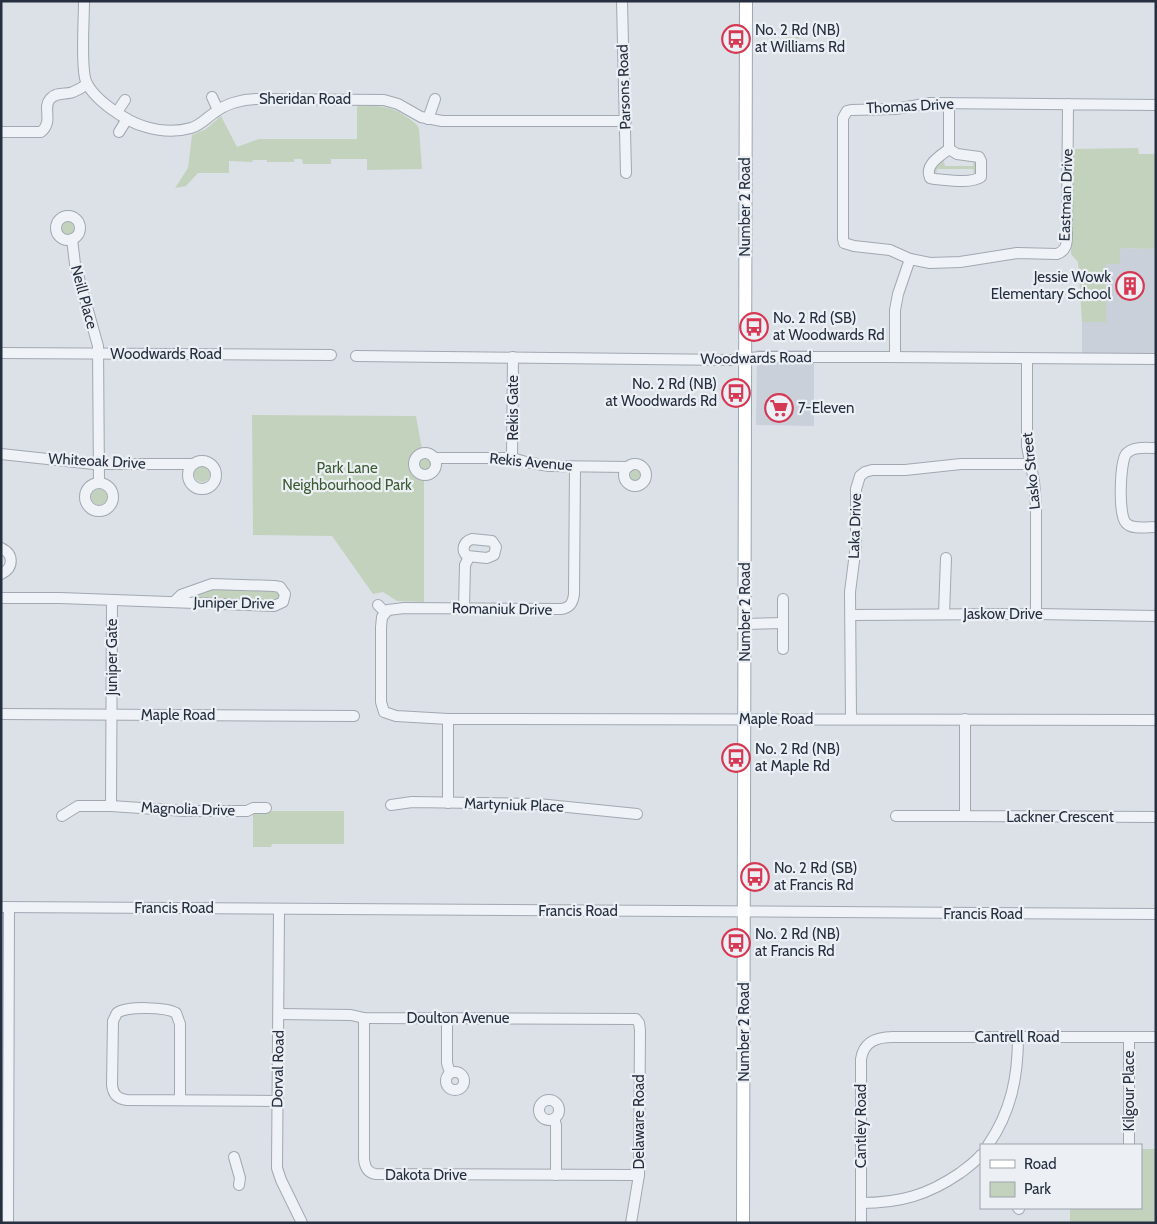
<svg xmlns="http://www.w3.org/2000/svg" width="1157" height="1224" viewBox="0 0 1157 1224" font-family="Cabin,sans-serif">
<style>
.built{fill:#cad0da}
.green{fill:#c3d2bd}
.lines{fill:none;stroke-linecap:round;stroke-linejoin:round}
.minor-casing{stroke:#a1a8b2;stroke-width:12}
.major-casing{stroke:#9ba6b4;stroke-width:14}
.minor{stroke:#eff2f6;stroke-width:10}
.major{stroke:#fff;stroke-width:12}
.labels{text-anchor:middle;stroke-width:4.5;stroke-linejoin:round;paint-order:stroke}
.poi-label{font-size:15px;fill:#252f3f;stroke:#ecf0f5;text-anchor:start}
.street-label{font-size:15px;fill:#252f3f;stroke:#ecf0f5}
.park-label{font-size:15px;fill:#3b5b32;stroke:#ecf0f5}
</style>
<rect width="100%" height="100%" fill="#dce1e8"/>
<!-- built -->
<g class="built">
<path d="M1120 248 1156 249V358H1082V322H1106V264Z"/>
<path d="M757 350H814V426L756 425Z"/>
</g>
<!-- green -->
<g class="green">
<path d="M786 37H799V43H796V46L789 47Z"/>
<path d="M357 106C377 106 390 104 408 118 412 121 417 123 419 129L422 169 367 170V159H331V164H303L302 159H294V162H267V160H253L252 162 229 161V173H198L186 186 175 188 188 168 192 135 206 129 221 116 237 147 259 139H357Z"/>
<path d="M1138 148 1139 154H1156V249L1120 248V264H1106V322H1082L1078 262 1071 254 1073 149Z"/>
<path d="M943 159 945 166H973L974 160H976L978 174 974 175 973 169H937L936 175H933L932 169Z"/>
<circle cx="68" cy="228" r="6"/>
<path d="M252 415 416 416 422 449C403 454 405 478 424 480V602L397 601 383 592 373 594 332 536 253 535Z"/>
<circle cx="425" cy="464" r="6"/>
<circle cx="202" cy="474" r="8"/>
<circle cx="635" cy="475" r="7"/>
<circle cx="99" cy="497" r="8"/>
<path d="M214 588 276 591 279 594V598L275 602 200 599 198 597V594Z"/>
<path d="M257 811H344V844H272L271 847H253V813Z"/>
<path d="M1141 1149H1156V1223H1070V1208H1141Z"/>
</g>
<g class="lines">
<defs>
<g id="minor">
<path d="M84 1C84 22 81 59 85 78 90 98 127 122 146 127 160 131 177 132 191 128 201 125 206 118 214 113 225 104 242 99 257 99L384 100 398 104 421 117 442 121H626"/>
<path d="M622 1 626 173"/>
<path d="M212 97 218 110"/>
<path d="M1068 104 1067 235C1067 244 1066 251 1057 254L1017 253 960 262 930 263 910 259 890 250 854 246 844 243 843 239V118L847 111 851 110 895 109 930 103 1156 105"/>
<path d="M117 112 125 100"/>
<path d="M428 119 435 99"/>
<path d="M1 132H41C54 121 42 108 50 99 57 91 66 95 73 92 78 90 83 87 87 84"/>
<path d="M119 132 127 119"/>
<path d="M949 149C940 156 924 165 930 178L935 179C948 180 970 184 981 177V161L979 157 957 154 949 149V103"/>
<circle cx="68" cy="228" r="12"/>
<path d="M72 239 75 264 98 346 99 483"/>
<path d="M1 353 331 355"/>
<path d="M356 356 731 360 760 357H886L1156 359"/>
<path d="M895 357V310L898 294 910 259"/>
<path d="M1027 359V446L1034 481 1036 506V614"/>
<path d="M1156 448C1146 448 1133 446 1126 454 1120 463 1118 515 1126 523 1132 530 1147 527 1156 527"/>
<circle cx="425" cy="464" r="11"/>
<path d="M1 454 94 464H193"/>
<path d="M434 458H512L526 462 549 466 628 467"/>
<path d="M512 458 513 357"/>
<circle cx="202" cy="475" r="14"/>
<circle cx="635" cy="475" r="11"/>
<path d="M575 467 574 594C573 603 570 608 561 609L404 608 388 610 382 617 381 627V702L384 712 396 716 448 719 1156 720"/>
<circle cx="99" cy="497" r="14"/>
<path d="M472 539 492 541 496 547 494 555 487 558 467 556C461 550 463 542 472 539Z"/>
<path d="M1 548C14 554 14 568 1 574"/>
<path d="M1 598H60L274 606 283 602 285 594 280 587 274 586 212 584 181 595 174 602"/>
<path d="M783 599V649"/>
<path d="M378 605 385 612"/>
<path d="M464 608 465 565 469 557"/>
<path d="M944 614 946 558"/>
<path d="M851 615 1036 614 1156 616"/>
<path d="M745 624 783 623"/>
<path d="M1 714 354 716"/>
<path d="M851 719 850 592 856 545V489L860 476 865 472 872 470H905L961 464H1030"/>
<path d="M965 719V816L1156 817"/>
<path d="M448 803V719"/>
<path d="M391 805 412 802 538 804 637 814"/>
<path d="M111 806 112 601"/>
<path d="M62 816 78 806H111L185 811H247L253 808H266"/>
<path d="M896 816H965"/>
<path d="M1 907 1156 914"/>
<path d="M279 909 277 1168 281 1180 302 1223"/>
<path d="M279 1014 351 1015 364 1018 636 1019 639 1023 640 1030 639 1175 631 1223"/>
<path d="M364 1018V1159C365 1168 368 1173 376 1174L639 1175"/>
<path d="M447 1018V1063L450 1073"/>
<circle cx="455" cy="1081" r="9"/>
<path d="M180 1100V1024L176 1013C166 1007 127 1006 117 1013L113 1021 112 1085C113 1094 117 1099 127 1100L277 1101"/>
<circle cx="549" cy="1110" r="10"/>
<path d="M554 1119 556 1125V1175"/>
<path d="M988 1145C1011 1112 1018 1077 1018 1037"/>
<path d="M1129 1145V1037"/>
<path d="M234 1157 240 1178 239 1185"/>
<path d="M861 1203C900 1203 928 1195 960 1173 968 1167 974 1163 981 1155"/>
<path d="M1018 1208 1019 1209"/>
<path d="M8 1223 9 908"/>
<path d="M861 1223V1059C864 1041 877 1037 893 1037H1156"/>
</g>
<path id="major" d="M743 1223 746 1"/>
</defs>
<!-- minor casing -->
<use href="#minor" class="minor-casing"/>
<!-- major casing -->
<use href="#major" class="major-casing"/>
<!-- minor -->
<use href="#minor" class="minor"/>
<!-- major -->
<use href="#major" class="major"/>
</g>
<!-- icons -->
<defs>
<symbol id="bus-ring" viewBox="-11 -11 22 22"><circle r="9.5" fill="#ecf0f5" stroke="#d63854" stroke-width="1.5"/><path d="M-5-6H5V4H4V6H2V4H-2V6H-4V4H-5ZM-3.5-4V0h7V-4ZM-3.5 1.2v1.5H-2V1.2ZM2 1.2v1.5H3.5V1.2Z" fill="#d63854"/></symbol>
<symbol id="building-ring" viewBox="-11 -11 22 22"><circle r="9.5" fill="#ecf0f5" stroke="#d63854" stroke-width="1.5"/><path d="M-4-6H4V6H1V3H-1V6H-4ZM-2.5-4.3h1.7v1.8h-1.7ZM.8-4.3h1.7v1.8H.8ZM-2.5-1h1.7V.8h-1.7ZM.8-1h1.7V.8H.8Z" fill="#d63854"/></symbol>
<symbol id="supermarket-ring" viewBox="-11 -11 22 22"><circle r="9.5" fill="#ecf0f5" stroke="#d63854" stroke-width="1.5"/><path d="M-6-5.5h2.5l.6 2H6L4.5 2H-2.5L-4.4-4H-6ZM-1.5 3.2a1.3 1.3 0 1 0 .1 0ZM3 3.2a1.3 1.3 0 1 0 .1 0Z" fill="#d63854"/></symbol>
</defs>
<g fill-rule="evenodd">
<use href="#bus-ring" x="720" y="23" width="32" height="32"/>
<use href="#building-ring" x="1114" y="270" width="32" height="32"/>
<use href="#bus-ring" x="738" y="311" width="32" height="32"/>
<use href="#bus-ring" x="720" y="377" width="32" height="32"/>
<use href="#supermarket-ring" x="763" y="392" width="32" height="32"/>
<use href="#bus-ring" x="720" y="742" width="32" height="32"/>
<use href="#bus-ring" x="739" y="861" width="32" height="32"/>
<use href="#bus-ring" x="720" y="927" width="32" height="32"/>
</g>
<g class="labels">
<!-- poi labels -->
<g class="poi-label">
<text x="755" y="35">No. 2 Rd (NB)<tspan x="755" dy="17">at Williams Rd</tspan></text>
<text x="1111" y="282" text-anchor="end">Jessie Wowk<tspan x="1111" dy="17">Elementary School</tspan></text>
<text x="773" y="323">No. 2 Rd (SB)<tspan x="773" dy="17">at Woodwards Rd</tspan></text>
<text x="717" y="389" text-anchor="end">No. 2 Rd (NB)<tspan x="717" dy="17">at Woodwards Rd</tspan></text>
<text x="798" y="413">7-Eleven</text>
<text x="755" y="754">No. 2 Rd (NB)<tspan x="755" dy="17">at Maple Rd</tspan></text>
<text x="774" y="873">No. 2 Rd (SB)<tspan x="774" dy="17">at Francis Rd</tspan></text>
<text x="755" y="939">No. 2 Rd (NB)<tspan x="755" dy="17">at Francis Rd</tspan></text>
</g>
<!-- street labels -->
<g class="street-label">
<text transform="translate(624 87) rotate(-92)" y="5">Parsons Road</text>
<text x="305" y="104">Sheridan Road</text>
<text transform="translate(910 106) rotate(-3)" y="5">Thomas Drive</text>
<text transform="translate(1066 195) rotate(-88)" y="5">Eastman Drive</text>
<text transform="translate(745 207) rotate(-90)" y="5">Number 2 Road</text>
<text transform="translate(84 297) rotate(75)" y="5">Neill Place</text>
<text x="166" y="359">Woodwards Road</text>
<text transform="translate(756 358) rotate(-1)" y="5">Woodwards Road</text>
<text transform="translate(513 408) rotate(-90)" y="5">Rekis Gate</text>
<text transform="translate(97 461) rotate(3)" y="5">Whiteoak Drive</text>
<text transform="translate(531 462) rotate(5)" y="5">Rekis Avenue</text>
<text transform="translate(1031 471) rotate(-96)" y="5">Lasko Street</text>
<text transform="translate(855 526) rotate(-88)" y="5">Laka Drive</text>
<text transform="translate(234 603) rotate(1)" y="5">Juniper Drive</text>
<text transform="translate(502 609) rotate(1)" y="5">Romaniuk Drive</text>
<text transform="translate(745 612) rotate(-90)" y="5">Number 2 Road</text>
<text x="1003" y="619">Jaskow Drive</text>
<text transform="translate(112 657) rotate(-90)" y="5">Juniper Gate</text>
<text x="178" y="720">Maple Road</text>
<text x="776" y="724">Maple Road</text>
<text transform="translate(514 805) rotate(2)" y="5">Martyniuk Place</text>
<text transform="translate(188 809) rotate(2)" y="5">Magnolia Drive</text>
<text x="1060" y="822">Lackner Crescent</text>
<text x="174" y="913">Francis Road</text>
<text x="578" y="916">Francis Road</text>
<text x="983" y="919">Francis Road</text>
<text x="458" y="1023">Doulton Avenue</text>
<text transform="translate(744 1032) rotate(-90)" y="5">Number 2 Road</text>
<text x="1017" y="1042">Cantrell Road</text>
<text transform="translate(278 1069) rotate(-89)" y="5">Dorval Road</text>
<text transform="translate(1129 1091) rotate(-90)" y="5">Kilgour Place</text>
<text transform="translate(639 1122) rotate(-90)" y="5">Delaware Road</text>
<text transform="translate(861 1126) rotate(-90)" y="5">Cantley Road</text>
<text x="426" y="1180">Dakota Drive</text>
</g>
<!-- park labels -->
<g class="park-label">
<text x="347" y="473">Park Lane<tspan x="347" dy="17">Neighbourhood Park</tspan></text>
</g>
</g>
<!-- border -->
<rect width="1157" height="1224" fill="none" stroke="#252f3f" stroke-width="5"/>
<!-- legend -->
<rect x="980" y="1144" width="162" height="65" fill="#ecf0f5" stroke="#9ca3ac"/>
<rect x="990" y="1160" width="25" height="8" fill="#ffffff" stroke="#9ca3ac"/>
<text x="1024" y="1169" font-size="15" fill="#252f3f">Road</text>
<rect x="990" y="1182" width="25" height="15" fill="#c3d2bd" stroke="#9ca3ac"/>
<text x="1024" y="1194" font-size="15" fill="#252f3f">Park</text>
</svg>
